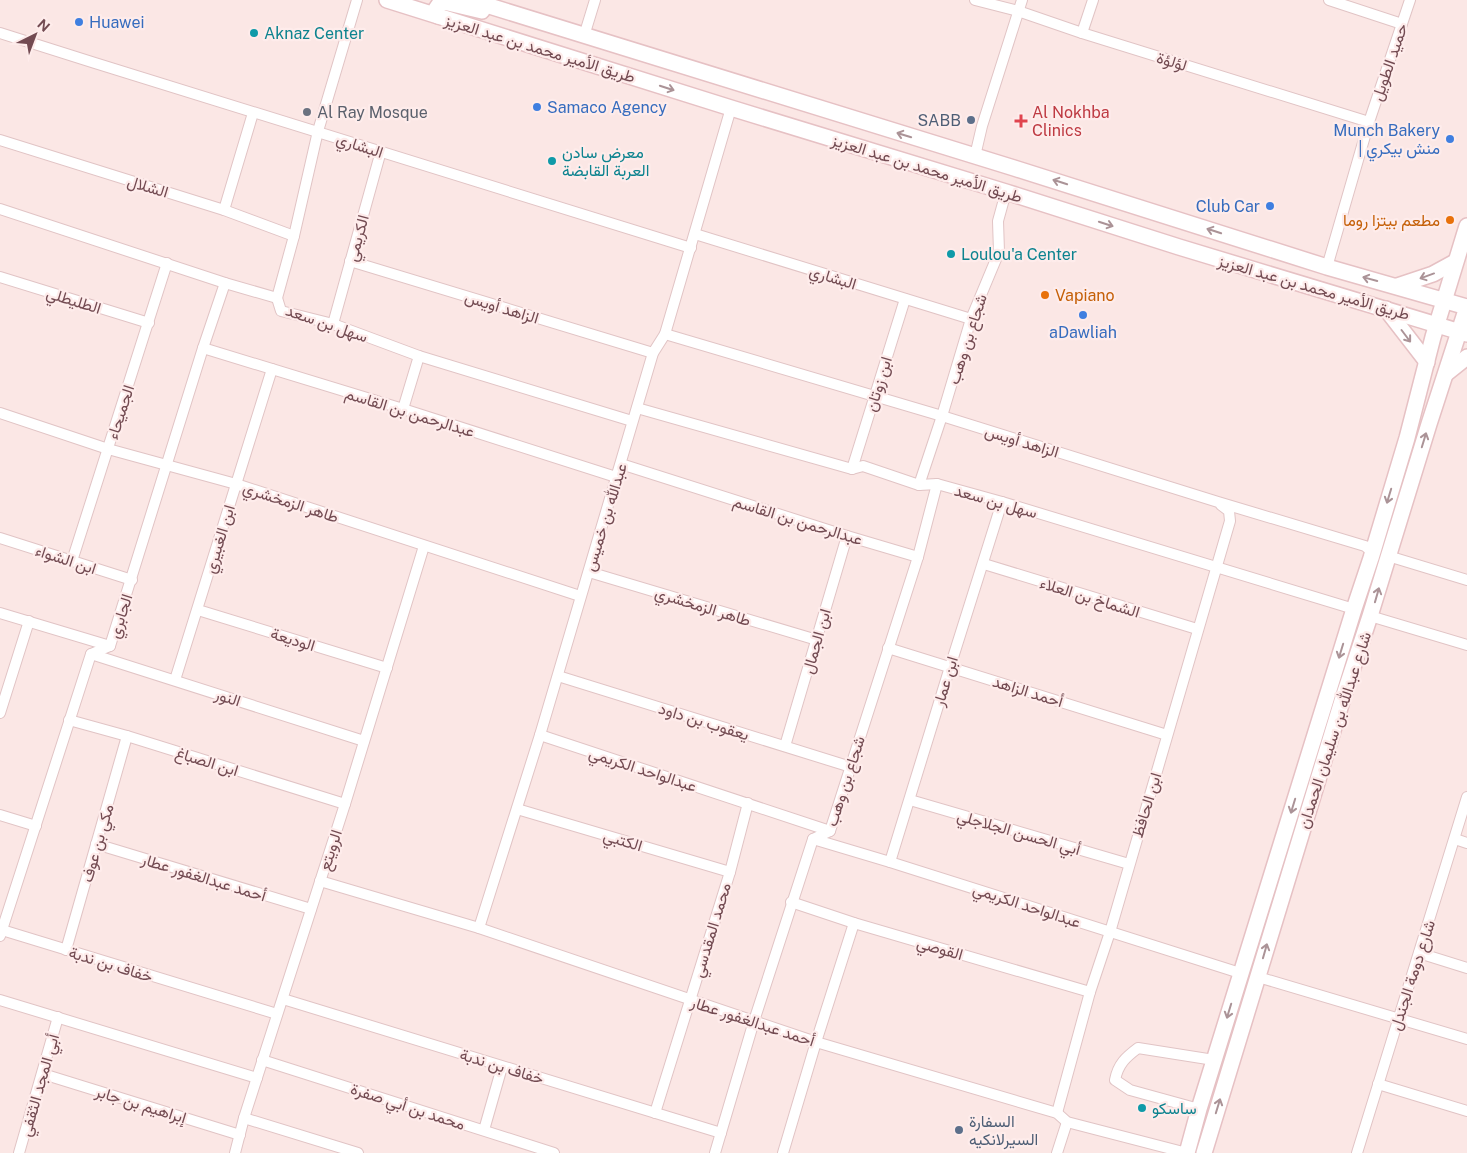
<svg xmlns="http://www.w3.org/2000/svg" width="1467" height="1153" viewBox="0 0 1467 1153" font-family="'Public Sans',Vazirmatn,sans-serif">
<style>
.lines{fill:none;stroke-linecap:round;stroke-linejoin:round}
.street-casing{stroke:#e1c4c5;stroke-width:12}
.secondary-casing{stroke:#e6c1c4;stroke-width:18}
.street{stroke:#fff;stroke-width:10}
.secondary{stroke:#fff;stroke-width:15}
.oneway{stroke:#ab9397}
.shop-dot{fill:#3f7fe0;stroke:#feeceb;stroke-width:2}
.culture-dot{fill:#0f9aa8;stroke:#feeceb;stroke-width:2}
.worship-dot{fill:#6b7280;stroke:#feeceb;stroke-width:2}
.service-dot{fill:#5c6f8a;stroke:#feeceb;stroke-width:2}
.health-dot{fill:#e0444e;stroke:#feeceb;stroke-width:2}
.food-dot{fill:#e8710a;stroke:#feeceb;stroke-width:2}
.labels{text-anchor:middle;stroke-width:4.5;stroke-linejoin:round;paint-order:stroke}
.shop-label{font-size:16px;fill:#366cbe;stroke:#feeceb;text-anchor:start}
.culture-label{font-size:16px;fill:#0d838f;stroke:#feeceb;text-anchor:start}
.street-label{font-size:16px;fill:#734b52;stroke:#feeceb}
.worship-label{font-size:16px;fill:#5b616d;stroke:#feeceb;text-anchor:start}
.health-label{font-size:16px;fill:#be3a42;stroke:#feeceb;text-anchor:start}
.service-label{font-size:16px;fill:#4e5e75;stroke:#feeceb;text-anchor:end}
.food-label{font-size:16px;fill:#c56008;stroke:#feeceb;text-anchor:end}
</style>
<rect width="100%" height="100%" fill="#fbe7e5"/>
<g class="lines">
<defs>
<g id="street">
<path d="M975 0 1018 11 1082 33 1369 122"/>
<path d="M1329 0 1402 24"/>
<path d="M0 33C230 106 461 176 691 248"/>
<path d="M1082 33 1093 0"/>
<path d="M584 36 595 0"/>
<path d="M0 140 224 210 294 236"/>
<path d="M975 156 982 126 1022 0"/>
<path d="M0 209 225 283 277 298"/>
<path d="M224 210 253 113"/>
<path d="M695 234 971 319"/>
<path d="M350 261 653 353"/>
<path d="M1327 267 1369 122 1410 0"/>
<path d="M0 277 149 323"/>
<path d="M277 298 281 311 333 324 419 356 632 421"/>
<path d="M277 298 294 236 318 131 357 0"/>
<path d="M333 324 381 151"/>
<path d="M665 334 942 416 1218 502 1365 546 1370 550 1371 557"/>
<path d="M203 348 403 409 616 477"/>
<path d="M637 408 852 469 863 466 919 485 937 484 1002 502 1354 609"/>
<path d="M403 409 419 356"/>
<path d="M0 413 108 449 236 484 580 596"/>
<path d="M621 464 847 536 918 557"/>
<path d="M852 469 905 299"/>
<path d="M919 485 942 416 971 319 999 252 998 221 1006 192"/>
<path d="M0 538 132 580"/>
<path d="M1388 556 1467 580"/>
<path d="M72 561 167 263"/>
<path d="M984 564 1197 629"/>
<path d="M589 572 817 640"/>
<path d="M198 610 387 668"/>
<path d="M0 613 110 646"/>
<path d="M1370 616 1467 645"/>
<path d="M888 648 1167 735"/>
<path d="M91 654 364 741"/>
<path d="M558 676 851 767"/>
<path d="M175 680 272 369"/>
<path d="M0 713 29 621"/>
<path d="M69 720 127 736 345 804"/>
<path d="M540 735 830 831"/>
<path d="M785 746 847 536"/>
<path d="M910 800 1129 864"/>
<path d="M517 809 730 872"/>
<path d="M0 815 36 826"/>
<path d="M813 839 890 862 1240 973"/>
<path d="M1455 839 1467 843"/>
<path d="M96 844 311 909"/>
<path d="M890 862 950 667 1002 502"/>
<path d="M320 881 479 928 816 1042 1057 1113 1067 1122 1187 1153"/>
<path d="M791 902 854 923 1090 992"/>
<path d="M479 928 540 735 653 353 665 334 731 108"/>
<path d="M2 930 277 1014"/>
<path d="M0 936 91 654 110 646 203 348 225 283"/>
<path d="M66 950 127 736"/>
<path d="M1419 953 1467 968"/>
<path d="M1258 977 1467 1039"/>
<path d="M283 999 721 1133"/>
<path d="M0 1000 257 1078"/>
<path d="M262 1060 554 1153"/>
<path d="M43 1074 240 1135"/>
<path d="M1378 1084 1467 1111"/>
<path d="M1199 1109 1130 1090 1115 1080C1118 1064 1126 1057 1138 1048L1214 1060"/>
<path d="M655 1113 730 872 748 803"/>
<path d="M1057 1113 1090 992 1110 932 1230 521 1229 511 1221 505"/>
<path d="M244 1118 358 1153"/>
<path d="M484 1130 502 1067"/>
<path d="M19 1153 58 1017"/>
<path d="M235 1153 244 1118 345 804 424 546"/>
<path d="M715 1153 754 1021 813 839 830 831 918 557 937 484"/>
<path d="M783 1153 816 1042 854 923"/>
<path d="M1057 1153 1067 1122"/>
<path d="M1357 1153 1467 797"/>
</g>
<g id="secondary">
<path d="M387 0 731 108 1006 192 1179 247 1467 334"/>
<path d="M470 0 1014 168 1327 267 1467 307"/>
<path d="M438 16 436 9 440 3 444 2 482 11"/>
<path d="M1397 286 1433 274 1455 262"/>
<path d="M1386 309 1427 362"/>
<path d="M1447 373 1467 357"/>
<path d="M1187 1153 1199 1109 1354 609 1371 558 1407 438 1433 337 1467 226"/>
<path d="M1204 1153 1342 701 1370 616 1429 424 1467 307"/>
</g>
</defs>
<!-- street casing -->
<use href="#street" class="street-casing"/>
<!-- secondary casing -->
<use href="#secondary" class="secondary-casing"/>
<!-- street -->
<use href="#street" class="street"/>
<!-- secondary -->
<use href="#secondary" class="secondary"/>
</g>
<!-- one-way arrows -->
<defs><path id="oneway-shaft" d="M-6 0H5M1.5-3L5.5 0L1.5 3" fill="none" stroke-width="1.6" stroke-linecap="round" stroke-linejoin="round" transform="scale(1.25)"/></defs>
<g class="oneway">
<use href="#oneway-shaft" transform="translate(667 88) rotate(18)"/>
<use href="#oneway-shaft" transform="translate(904 135) rotate(-163)"/>
<use href="#oneway-shaft" transform="translate(1060 182) rotate(-162)"/>
<use href="#oneway-shaft" transform="translate(1106 224) rotate(18)"/>
<use href="#oneway-shaft" transform="translate(1214 231) rotate(-162)"/>
<use href="#oneway-shaft" transform="translate(1427 276) rotate(160)"/>
<use href="#oneway-shaft" transform="translate(1370 279) rotate(-165)"/>
<use href="#oneway-shaft" transform="translate(1406 336) rotate(53)"/>
<use href="#oneway-shaft" transform="translate(1424 440) rotate(-73)"/>
<use href="#oneway-shaft" transform="translate(1389 496) rotate(107)"/>
<use href="#oneway-shaft" transform="translate(1377 595) rotate(-74)"/>
<use href="#oneway-shaft" transform="translate(1341 651) rotate(107)"/>
<use href="#oneway-shaft" transform="translate(1293 806) rotate(107)"/>
<use href="#oneway-shaft" transform="translate(1265 951) rotate(-74)"/>
<use href="#oneway-shaft" transform="translate(1229 1011) rotate(107)"/>
<use href="#oneway-shaft" transform="translate(1218 1106) rotate(-73)"/>
</g>
<!-- markers -->
<g class="shop-dot">
<circle cx="79" cy="22" r="5"/>
<circle cx="537" cy="107" r="5"/>
<circle cx="1450" cy="139" r="5"/>
<circle cx="1270" cy="206" r="5"/>
<circle cx="1083" cy="315" r="5"/>
</g>
<g class="culture-dot">
<circle cx="254" cy="33" r="5"/>
<circle cx="552" cy="161" r="5"/>
<circle cx="951" cy="254" r="5"/>
<circle cx="1142" cy="1108" r="5"/>
</g>
<circle class="worship-dot" cx="307" cy="112" r="5"/>
<g class="service-dot">
<circle cx="971" cy="120" r="5"/>
<circle cx="959" cy="1130" r="5"/>
</g>
<path class="health-dot" d="M1018.5 113.5h5v5h5v5h-5v5h-5v-5h-5v-5h5z"/>
<g class="food-dot">
<circle cx="1450" cy="220" r="5"/>
<circle cx="1045" cy="295" r="5"/>
</g>
<g class="labels">
<!-- shop labels -->
<g class="shop-label">
<text x="89" y="28">Huawei</text>
<text x="547" y="113">Samaco Agency</text>
<text x="1440" y="136" text-anchor="end">Munch Bakery<tspan x="1440" dy="18">| منش بيكري</tspan></text>
<text x="1260" y="212" text-anchor="end">Club Car</text>
<text x="1083" y="338" text-anchor="middle">aDawliah</text>
</g>
<!-- culture labels -->
<g class="culture-label">
<text x="264" y="39">Aknaz Center</text>
<text x="562" y="158">معرض سادن<tspan x="562" dy="18">العربة القابضة</tspan></text>
<text x="961" y="260">Loulou'a Center</text>
<text x="1152" y="1114">ساسكو</text>
</g>
<!-- street labels -->
<g class="street-label">
<text transform="translate(540 48) rotate(17)" y="6">طريق الأمير محمد بن عبد العزيز</text>
<text transform="translate(1172 61) rotate(17)" y="6">لؤلؤة</text>
<text transform="translate(1389 62) rotate(-71)" y="6">حميد الطويل</text>
<text transform="translate(360 145) rotate(18)" y="6">البشاري</text>
<text transform="translate(927 168) rotate(17)" y="6">طريق الأمير محمد بن عبد العزيز</text>
<text transform="translate(148 186) rotate(17)" y="6">الشلال</text>
<text transform="translate(357 238) rotate(-75)" y="6">الكريمي</text>
<text transform="translate(833 277) rotate(17)" y="6">البشاري</text>
<text transform="translate(1314 287) rotate(16)" y="6">طريق الأمير محمد بن عبد العزيز</text>
<text transform="translate(74 300) rotate(17)" y="6">الطليطلي</text>
<text transform="translate(502 307) rotate(17)" y="6">الزاهد أويس</text>
<text transform="translate(327 323) rotate(19)" y="6">سهل بن سعد</text>
<text transform="translate(967 339) rotate(-72)" y="6">شجاع بن وهب</text>
<text transform="translate(878 384) rotate(-73)" y="6">ابن زوتان</text>
<text transform="translate(120 412) rotate(-72)" y="6">الجميحاء</text>
<text transform="translate(410 412) rotate(17)" y="6">عبدالرحمن بن القاسم</text>
<text transform="translate(1022 441) rotate(17)" y="6">الزاهد أويس</text>
<text transform="translate(996 501) rotate(16)" y="6">سهل بن سعد</text>
<text transform="translate(291 502) rotate(18)" y="6">طاهر الزمخشري</text>
<text transform="translate(605 517) rotate(-73)" y="6">عبدالله بن خميس</text>
<text transform="translate(798 520) rotate(17)" y="6">عبدالرحمن بن القاسم</text>
<text transform="translate(219 539) rotate(-73)" y="6">ابن الغبيري</text>
<text transform="translate(66 559) rotate(18)" y="6">ابن الشواء</text>
<text transform="translate(1090 597) rotate(17)" y="6">الشماخ بن العلاء</text>
<text transform="translate(703 606) rotate(17)" y="6">طاهر الزمخشري</text>
<text transform="translate(120 616) rotate(-72)" y="6">الجابري</text>
<text transform="translate(293 639) rotate(17)" y="6">الوديعة</text>
<text transform="translate(816 641) rotate(-74)" y="6">ابن الجمال</text>
<text transform="translate(945 681) rotate(-73)" y="6">ابن عمار</text>
<text transform="translate(1028 691) rotate(17)" y="6">أحمد الزاهد</text>
<text transform="translate(228 697) rotate(18)" y="6">النور</text>
<text transform="translate(704 721) rotate(17)" y="6">يعقوب بن داود</text>
<text transform="translate(1334 730) rotate(-72)" y="6">شارع عبدالله بن سليمان الحمدان</text>
<text transform="translate(207 761) rotate(17)" y="6">ابن الصباغ</text>
<text transform="translate(643 769) rotate(18)" y="6">عبدالواحد الكريمي</text>
<text transform="translate(845 781) rotate(-72)" y="6">شجاع بن وهب</text>
<text transform="translate(1146 805) rotate(-73)" y="6">ابن الحافظ</text>
<text transform="translate(1019 832) rotate(16)" y="6">أبي الحسن الجلاجلي</text>
<text transform="translate(623 840) rotate(17)" y="6">الكتبي</text>
<text transform="translate(97 843) rotate(-74)" y="6">مكي بن عوف</text>
<text transform="translate(330 850) rotate(-72)" y="6">الرويتع</text>
<text transform="translate(204 877) rotate(17)" y="6">أحمد عبدالغفور عطار</text>
<text transform="translate(1027 905) rotate(18)" y="6">عبدالواحد الكريمي</text>
<text transform="translate(711 930) rotate(-73)" y="6">محمد المقدسي</text>
<text transform="translate(940 948) rotate(16)" y="6">القوصي</text>
<text transform="translate(111 964) rotate(17)" y="6">خفاف بن ندبة</text>
<text transform="translate(1412 975) rotate(-72)" y="6">شارع دومة الجندل</text>
<text transform="translate(753 1021) rotate(18)" y="6">أحمد عبدالغفور عطار</text>
<text transform="translate(502 1066) rotate(17)" y="6">خفاف بن ندبة</text>
<text transform="translate(39 1085) rotate(-74)" y="6">أبي المجد الثقفي</text>
<text transform="translate(141 1104) rotate(17)" y="6">إبراهيم بن جابر</text>
<text transform="translate(408 1106) rotate(18)" y="6">محمد بن أبي صفرة</text>
</g>
<!-- worship labels -->
<g class="worship-label">
<text x="317" y="118">Al Ray Mosque</text>
</g>
<!-- health labels -->
<g class="health-label">
<text x="1032" y="118">Al Nokhba<tspan x="1032" dy="18">Clinics</tspan></text>
</g>
<!-- service labels -->
<g class="service-label">
<text x="961" y="126">SABB</text>
<text x="969" y="1127" text-anchor="start">السفارة<tspan x="969" dy="18">السيرلانكيه</tspan></text>
</g>
<!-- food labels -->
<g class="food-label">
<text x="1440" y="226">مطعم بيتزا روما</text>
<text x="1055" y="301" text-anchor="start">Vapiano</text>
</g>
</g>
<!-- north arrow -->
<g transform="translate(35 35) rotate(42)" stroke="#feeceb" stroke-width="4" paint-order="stroke">
<path d="M0-4L9 19L0 12L-9 19Z" fill="#734b52"/>
<text y="-8" font-size="14" font-weight="bold" text-anchor="middle" fill="#734b52">N</text>
</g>
</svg>
